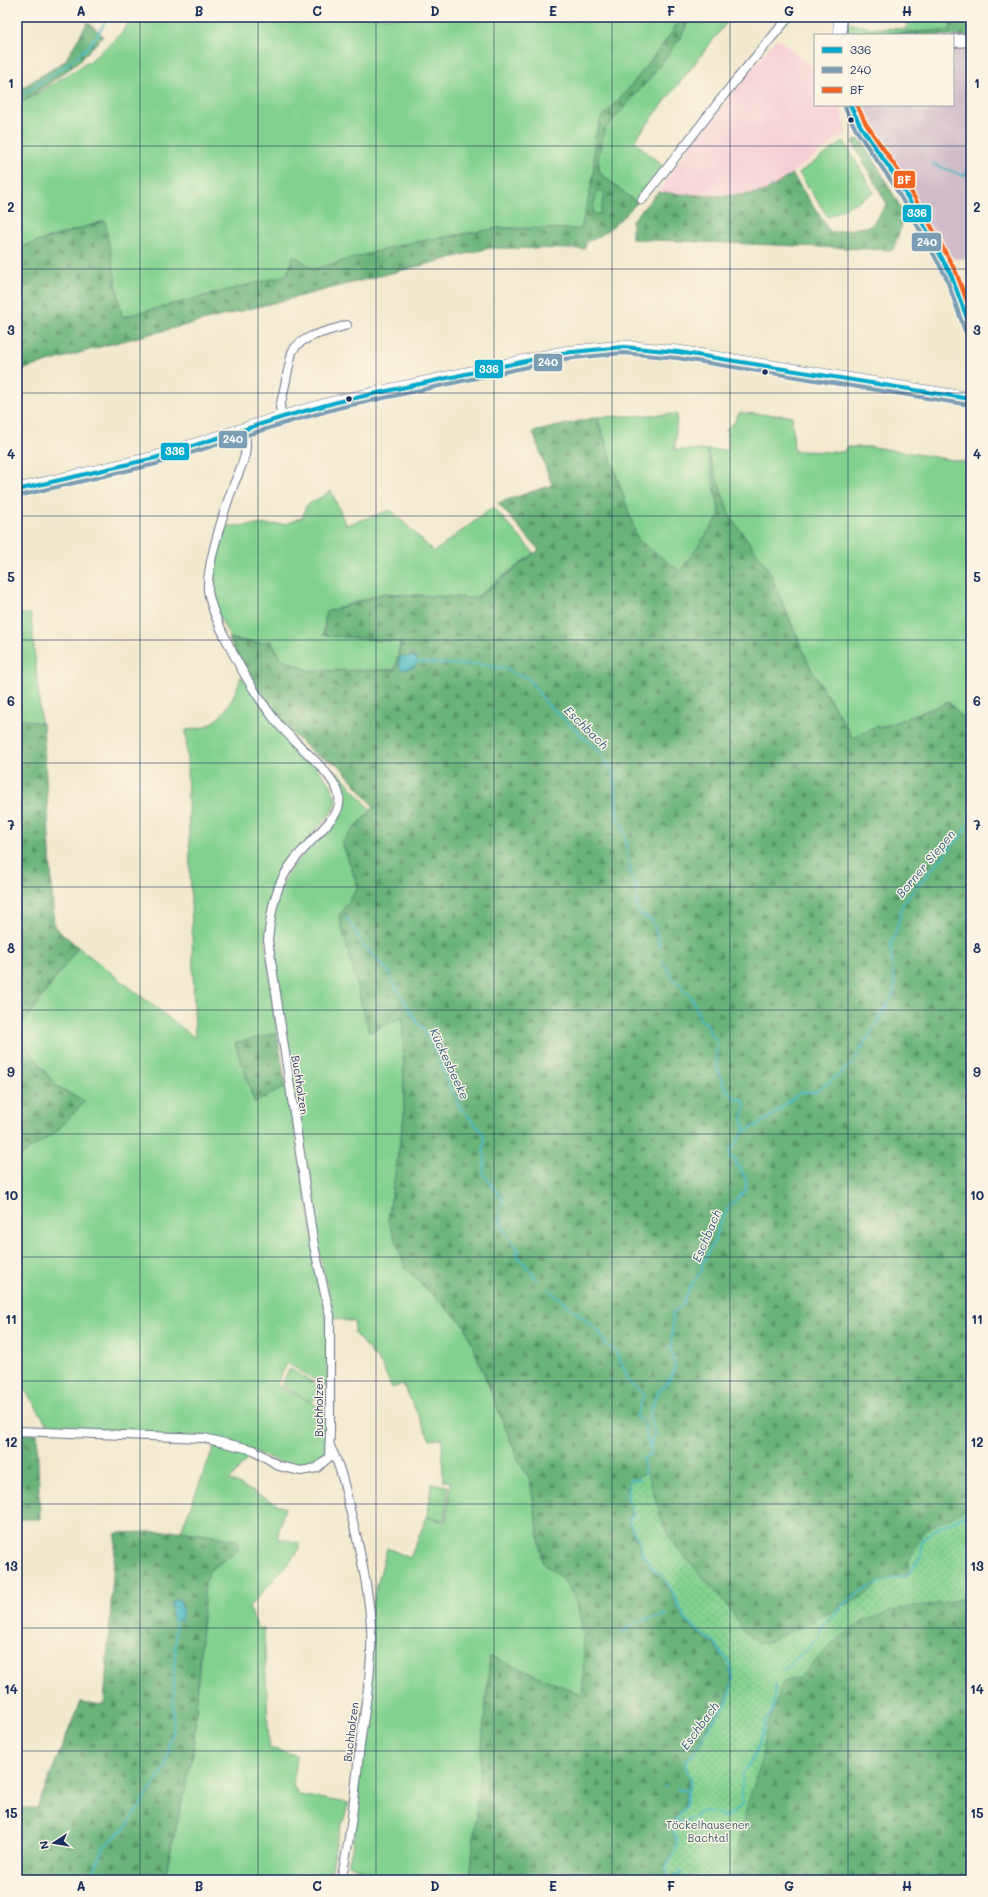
<svg xmlns="http://www.w3.org/2000/svg" width="988" height="1897" viewBox="0 0 988 1897" font-family="Mali,sans-serif">
<style>
.built{fill:#f6cfd6}
.industrial{fill:#d1bdc9}
.green{fill:#83d18f;stroke:#4f8076}
.forest{fill:url(#forest-firs);stroke:#42716c}
.park{fill:url(#park-dots);stroke:#4f8076}
.water{fill:url(#water-ripples);stroke:#337490}
.lines{fill:none;stroke-linecap:round;stroke-linejoin:round}
.stream{stroke:#4bbac1;stroke-width:2}
.minor-casing{stroke:#667086;stroke-width:10}
.secondary-casing{stroke:#667086;stroke-width:14}
.primary-casing{stroke:#667086;stroke-width:14}
.minor{stroke:#fff;stroke-width:8}
.secondary{stroke:#fff;stroke-width:12}
.primary{stroke:#fff;stroke-width:13}
.bus-1-casing{stroke:#fcf5e5;stroke-width:7}
.bus-2-casing{stroke:#fcf5e5;stroke-width:7}
.bus-3-casing{stroke:#fcf5e5;stroke-width:7}
.bus-1{stroke:#00a9ce;stroke-width:4}
.bus-2{stroke:#7c9eb4;stroke-width:4}
.bus-3{stroke:#f26522;stroke-width:4}
.grid{fill:none;stroke:#1b2f5e;stroke-width:1;stroke-opacity:0.55}
.bus-dot{fill:#1b2f5e;stroke:#fcf5e5;stroke-width:1.5}
.labels{text-anchor:middle;stroke-width:3;stroke-linejoin:round;paint-order:stroke}
.street-label{font-size:11px;fill:#1b2f5e;stroke:#fcf5e5}
.park-label{font-size:11px;fill:#35586a;stroke:#fcf5e5}
.water-label{font-size:12px;font-style:italic;fill:#29597c;stroke:#fcf5e5}
.line-badge{stroke:#fcf5e5;stroke-width:1.5}
.badge-label{font-size:11px;text-anchor:middle;font-weight:bold;fill:#fff}
.neatline{fill:none;stroke:#1b2f5e;stroke-width:1.5}
.grid-label{font-size:13px;text-anchor:middle;font-weight:bold;fill:#1b2f5e}
</style>
<defs>
<pattern id="forest-firs" width="22" height="20" patternUnits="userSpaceOnUse"><rect width="22" height="20" fill="#6ab37a"/><path d="M5 1l3.5 6h-7zM16 11l3.5 6h-7z" fill="#569267"/></pattern>
<pattern id="park-dots" width="8" height="8" patternUnits="userSpaceOnUse"><rect width="8" height="8" fill="#83d18f"/><path d="M2 2h.1M6 6h.1" fill="none" stroke="#6aaa78" stroke-width="1.8" stroke-linecap="round"/></pattern>
<pattern id="water-ripples" width="26" height="14" patternUnits="userSpaceOnUse"><rect width="26" height="14" fill="#4bbac1"/><path d="M2 4q2-2 4 0t4 0M15 11q2-2 4 0t4 0" fill="none" stroke="#3e98a0"/></pattern>
</defs>
<rect width="100%" height="100%" fill="#fcf5e5"/>
<filter id="ink" filterUnits="userSpaceOnUse"><feTurbulence type="fractalNoise" baseFrequency=".025" numOctaves="2"/><feDisplacementMap in="SourceGraphic" scale="8" xChannelSelector="R" yChannelSelector="G"/><feConvolveMatrix kernelMatrix="1 2 1 2 8 2 1 2 1" color-interpolation-filters="sRGB"/></filter>
<filter id="wash" filterUnits="userSpaceOnUse"><feTurbulence type="fractalNoise" baseFrequency=".012" numOctaves="4" result="noise"/><feDisplacementMap in="SourceGraphic" scale="16" xChannelSelector="R" yChannelSelector="G"/><feGaussianBlur stdDeviation="0.9" result="paint"/><feColorMatrix in="noise" values="0 0 0 0 0 0 0 0 0 0 0 0 0 0 0 0 0 1.4 0 .05"/><feComposite in="paint" operator="in"/></filter>
<g filter="url(#wash)">
<rect width="100%" height="100%" fill="#f2e9cf"/>
<!-- built -->
<path class="built" d="M777 38 815 69V105H839L847 133 772 187 758 193 697 195 658 192 694 141Z"/>
<!-- industrial -->
<path class="industrial" d="M907 17H971V259L936 258 862 122 857 105H953V35H847V23L871 28 907 29Z"/>
<!-- green -->
<g class="green">
<path d="M132 17H681L671 34 630 87 600 120 594 143V169L592 183 581 229 499 228 404 244 314 269 122 317 104 221 17 248V106L90 61 121 34Z"/>
<path d="M691 17H731L634 141 664 167 637 203 600 173 598 159 605 129 650 78 680 38Z"/>
<path d="M907 17H951V30L857 35H850L847 32V23L871 28 907 29Z"/>
<path d="M844 141 874 193 828 217 799 173Z"/>
<path d="M739 413 792 416 794 451 843 452 847 447H873L971 463V728L949 702 879 728 878 727 853 738 811 669 768 569 729 514 708 453 720 515 680 572 638 540 597 417 677 414 675 450H729L726 429 734 423Z"/>
<path d="M331 491 346 525 391 510 434 552 493 507 534 553 475 598 383 593 326 612 323 635 400 642 395 670 310 671 281 658 271 641 257 643 230 638C223 623 213 606 213 589 212 567 221 546 227 526L285 524 303 517 306 506Z"/>
<path d="M17 614H31L41 723 17 718Z"/>
<path d="M241 676 331 785 336 799 332 812 284 867 277 881 265 940 277 1033 235 1044 255 1103 286 1086 328 1318 327 1387 287 1363 276 1385 310 1402 281 1385 290 1369 321 1387 312 1403 327 1412 325 1458 319 1464 296 1469 235 1443 51 1430 17 1378V1158L57 1131 85 1101 56 1086 17 1034V1032L78 947 195 1038 186 730C192 729 201 729 207 726 225 717 236 695 241 676Z"/>
<path d="M326 767 339 773 371 810 342 842 358 887 339 916 370 1032 403 1017 404 1116 388 1220 406 1269 465 1326 519 1462 530 1479 543 1563C550 1569 559 1574 564 1581 589 1611 583 1660 583 1696L490 1657 470 1880H392L348 1865 352 1848 356 1816 372 1605 387 1548 410 1558 427 1517 446 1522 451 1482 443 1481 442 1438 430 1440 403 1384 392 1388 381 1364 354 1333 355 1322 334 1318 315 1233 271 940C274 917 276 895 287 875 297 857 343 816 343 803 344 792 331 777 326 767Z"/>
<path d="M216 1441 252 1452 230 1480 285 1508 277 1538 300 1543 297 1553 249 1607 258 1628 264 1629 269 1748 296 1755 293 1786 299 1795 349 1803 336 1843 330 1880H164L193 1753 205 1583 209 1571 238 1550 237 1540 181 1531Z"/>
<path d="M431 1484 448 1486 445 1520 428 1517Z"/>
</g>
<!-- forest -->
<g class="forest">
<path d="M681 17H691L680 38 650 78 605 129 598 159 600 173 637 203C627 213 600 241 587 241L584 249 490 248 107 345 17 371V248L105 221 122 317 287 275 293 255 314 269 404 244 499 228 581 229 592 183 594 169V143L600 120 630 87 671 34Z"/>
<path d="M951 17H971V36L857 35 950 30Z"/>
<path d="M88 22 103 36 78 63 17 106V91L65 61Z"/>
<path d="M862 138 905 216 893 250 632 239V221L658 192C688 195 727 198 757 193 769 191 781 181 792 174L831 233 871 226 887 204 852 142Z"/>
<path d="M597 417 638 540 680 571 720 515 707 449 729 514 768 569 811 669 853 738 878 726 880 728 949 702 971 728V1880H470L490 1656 583 1695C583 1660 589 1611 564 1581 559 1574 550 1569 543 1563L530 1479 519 1462 465 1326 406 1269 388 1220 404 1116 403 1017 369 1032 339 916 358 887 342 842 374 807 339 765 316 755 278 721 249 680 229 639 257 643 271 641 280 658 310 671 395 670 401 642 324 635 326 612 383 594 476 598 539 550 498 503 552 485 533 432Z"/>
<path d="M17 718 43 724 54 926 78 947 17 1032Z"/>
<path d="M277 1033 286 1086 255 1103 235 1043Z"/>
<path d="M17 1034 56 1086 85 1101 57 1131 17 1158Z"/>
<path d="M17 1434H37L40 1519H17Z"/>
<path d="M181 1531 238 1540V1550L209 1571 205 1583 193 1753 164 1880H17V1808H37L80 1702 104 1705 116 1533Z"/>
</g>
<!-- park -->
<g class="park">
<path d="M597 190 605 192 600 214 592 213Z"/>
<path d="M647 1472 664 1527 677 1548 724 1601 744 1631 760 1644 767 1643 866 1595 882 1580 908 1577V1564L923 1531 971 1507V1596L943 1604 909 1606 863 1621 832 1644 799 1678 783 1682 769 1722 759 1768 749 1798 731 1880H682L679 1875 663 1877 676 1839 673 1827 675 1817 682 1811 690 1777 685 1762 687 1757 692 1755 703 1742 706 1729 717 1714 722 1710 727 1700V1691L730 1687 732 1675 714 1643C703 1639 685 1623 680 1613 673 1600 667 1578 653 1572 649 1563 642 1556 640 1549 636 1540 633 1530 628 1520L632 1513 629 1508 626 1488 633 1478 645 1474Z"/>
</g>
<!-- water -->
<g class="water">
<path d="M401 656 416 657 417 662 414 667 403 670 399 666V659Z"/>
<path d="M176 1599H179L182 1606V1620H173L171 1606 173 1601Z"/>
</g>
<g class="lines">
<!-- stream -->
<g class="stream">
<path d="M17 98C48 77 94 53 107 17"/>
<path d="M933 164 964 176 971 165"/>
<path d="M417 662 462 665 478 664 508 669 517 675 527 677 547 704 600 752 614 774 618 820 624 830 631 878 636 886 637 909 641 915 652 920 659 941V947"/>
<path d="M346 917 366 948 390 973 393 983 419 1025 423 1028 439 1057 449 1087 457 1097 459 1106 483 1133 485 1142 483 1148 485 1160 483 1173 503 1200C494 1224 505 1232 519 1250V1252L516 1251V1254L538 1281"/>
<path d="M744 1131C767 1123 782 1106 801 1092H816L853 1063 893 995 895 984 890 945C899 933 898 915 904 901L961 836 971 821"/>
<path d="M549 1290 600 1332 606 1344 615 1351 625 1371 626 1378 644 1395 636 1417 644 1422 646 1437 651 1449"/>
<path d="M645 1474 643 1458 650 1455 652 1439 655 1433 650 1419 652 1408 656 1395 670 1379 675 1367 671 1349 673 1312 682 1306 690 1287 702 1270V1264L717 1235 718 1227 730 1205 746 1190V1180L740 1168 736 1165V1158L730 1157V1151C737 1141 749 1131 742 1119L745 1107 744 1101 734 1097 723 1085C723 1079 720 1075 718 1069 715 1060 716 1051 717 1042L710 1033 708 1025 700 1019 691 996 683 990 681 985 674 980 662 960"/>
<path d="M640 1479 630 1480C626 1491 627 1503 634 1513L629 1521 635 1535 640 1541 642 1553 653 1569 661 1575 669 1585 686 1620 703 1635 715 1642 722 1654 729 1661 731 1669 733 1679 727 1704 712 1722 695 1751 686 1760V1769L691 1778 685 1806 676 1820 673 1828 677 1844 676 1850 666 1868 669 1880"/>
<path d="M623 1632C629 1627 637 1620 645 1619 655 1617 656 1619 667 1614"/>
<path d="M784 1670 820 1636V1628L854 1595 880 1582 908 1575 921 1556 922 1540 932 1531 971 1513"/>
<path d="M664 1786 666 1787"/>
<path d="M677 1789 687 1791"/>
<path d="M676 1820 686 1823 689 1818H694L697 1812C704 1810 718 1812 724 1817L734 1812 742 1805V1773L751 1763 763 1734 766 1721 772 1711 776 1684"/>
<path d="M88 1880 94 1871 104 1847 127 1826 164 1769 169 1753V1742L173 1733 174 1672 176 1640 175 1620"/>
<path d="M672 1880 681 1871 680 1880"/>
</g>
</g>
</g>
<g filter="url(#ink)">
<g class="lines">
<defs>
<g id="minor">
<path d="M642 200 735 81 789 17"/>
<path d="M283 417 280 408 292 352C301 335 330 331 347 325"/>
<path d="M17 1431 204 1438 254 1450 279 1466 301 1471 317 1468 329 1457 330 1431V1316L314 1246 268 940C271 911 275 883 295 859 308 843 324 830 336 813 340 805 341 796 336 787 321 761 294 744 275 720 255 694 238 665 224 635 217 621 210 605 208 590 206 567 225 507 234 484 242 465 250 451 244 430"/>
<path d="M330 1446C342 1469 346 1493 352 1518 361 1554 369 1591 371 1628 373 1667 365 1707 360 1745 355 1791 351 1836 341 1880"/>
</g>
<path id="secondary" d="M953 41 971 40"/>
<g id="primary">
<path d="M840 17V35"/>
<path d="M850 105 861 127 897 179 930 236 951 275 971 329"/>
<path d="M17 490 155 458 283 417 341 401 563 353 623 347 678 352 971 399"/>
</g>
</defs>
<!-- minor casing -->
<use href="#minor" class="minor-casing"/>
<!-- secondary casing -->
<use href="#secondary" class="secondary-casing"/>
<!-- primary casing -->
<use href="#primary" class="primary-casing"/>
<!-- minor -->
<use href="#minor" class="minor"/>
<!-- secondary -->
<use href="#secondary" class="secondary"/>
<!-- primary -->
<use href="#primary" class="primary"/>
<defs>
<g id="bus-1">
<path d="M850 105 861 127 897 179 930 236 951 275 971 329"/>
<path d="M17 490 155 458 283 417 341 401 563 353 623 347 678 352 971 399"/>
</g>
<g id="bus-2">
<path d="M845 108 856 130 892 182 925 239 946 277 965 331"/>
<path d="M18 496 156 464 285 423 342 407 564 359 623 353 677 358 970 405"/>
</g>
<path id="bus-3" d="M857 105 866 124 902 176 935 233 956 272 971 312"/>
</defs>
<!-- bus-1 casing -->
<use href="#bus-1" class="bus-1-casing"/>
<!-- bus-2 casing -->
<use href="#bus-2" class="bus-2-casing"/>
<!-- bus-3 casing -->
<use href="#bus-3" class="bus-3-casing"/>
<!-- bus-1 -->
<use href="#bus-1" class="bus-1"/>
<!-- bus-2 -->
<use href="#bus-2" class="bus-2"/>
<!-- bus-3 -->
<use href="#bus-3" class="bus-3"/>
</g>
</g>
<!-- grid -->
<path class="grid" d="M140 17V1880M258 17V1880M376 17V1880M494 17V1880M612 17V1880M730 17V1880M848 17V35M848 105V1880M17 146H971M17 269H971M17 393H971M17 516H971M17 640H971M17 763H971M17 887H971M17 1010H971M17 1134H971M17 1257H971M17 1381H971M17 1504H971M17 1628H971M17 1751H971"/>
<!-- markers -->
<g class="bus-dot">
<circle cx="851" cy="120" r="3.5"/>
<circle cx="765" cy="372" r="3.5"/>
<circle cx="349" cy="399" r="3.5"/>
</g>
<g class="labels">
<!-- street labels -->
<g class="street-label">
<text transform="translate(300 1085) rotate(81)" y="4">Buchholzen</text>
<text transform="translate(319 1407) rotate(-90)" y="4">Buchholzen</text>
<text transform="translate(351 1732) rotate(-83)" y="4">Buchholzen</text>
</g>
<!-- park labels -->
<g class="park-label">
<text x="708" y="1829">Töckelhausener<tspan x="708" dy="13">Bachtal</tspan></text>
</g>
<!-- water labels -->
<g class="water-label">
<text transform="translate(586 728) rotate(44)" y="4">Eschbach</text>
<text transform="translate(926 864) rotate(-50)" y="4">Borner Siepen</text>
<text transform="translate(449 1064) rotate(65)" y="4">Kückesbeeke</text>
<text transform="translate(707 1236) rotate(-67)" y="4">Eschbach</text>
<text transform="translate(700 1726) rotate(-54)" y="4">Eschbach</text>
</g>
</g>
<g class="line-badge">
<rect x="893" y="170" width="23" height="19" rx="4" fill="#f26522"/>
<rect x="902" y="204" width="30" height="19" rx="4" fill="#00a9ce"/>
<rect x="911" y="232" width="31" height="20" rx="4" fill="#7c9eb4"/>
<rect x="533" y="353" width="30" height="19" rx="4" fill="#7c9eb4"/>
<rect x="474" y="359" width="30" height="20" rx="4" fill="#00a9ce"/>
<rect x="218" y="430" width="30" height="19" rx="4" fill="#7c9eb4"/>
<rect x="160" y="442" width="30" height="19" rx="4" fill="#00a9ce"/>
</g>
<g class="badge-label">
<text x="904" y="184">BF</text>
<text x="917" y="217">336</text>
<text x="927" y="246">240</text>
<text x="548" y="366">240</text>
<text x="489" y="373">336</text>
<text x="233" y="443">240</text>
<text x="175" y="455">336</text>
</g>
<!-- margin -->
<rect width="988" height="1897" fill="none" stroke="#fcf5e5" stroke-width="44"/>
<!-- legend -->
<rect x="814" y="34" width="140" height="72" fill="#fcf5e5" stroke="#a2a6af"/>
<rect x="822" y="47" width="20" height="6" fill="#00a9ce" stroke="#a2a6af"/>
<text x="850" y="54" font-size="12" fill="#1b2f5e">336</text>
<rect x="822" y="67" width="20" height="6" fill="#7c9eb4" stroke="#a2a6af"/>
<text x="850" y="74" font-size="12" fill="#1b2f5e">240</text>
<rect x="822" y="87" width="20" height="6" fill="#f26522" stroke="#a2a6af"/>
<text x="850" y="94" font-size="12" fill="#1b2f5e">BF</text>
<!-- north arrow -->
<g transform="translate(54 1843) rotate(258)" stroke="#fcf5e5" stroke-width="3" paint-order="stroke">
<path d="M0-3L7 15L0 10L-7 15Z" fill="#1b2f5e"/>
<text y="-6" font-size="11" font-weight="bold" text-anchor="middle" fill="#1b2f5e">N</text>
</g>
<rect x="22" y="22" width="944" height="1853" class="neatline"/>
<g class="grid-label">
<text x="81" y="16">A</text>
<text x="199" y="16">B</text>
<text x="317" y="16">C</text>
<text x="435" y="16">D</text>
<text x="553" y="16">E</text>
<text x="671" y="16">F</text>
<text x="789" y="16">G</text>
<text x="907" y="16">H</text>
<text x="11" y="88">1</text>
<text x="977" y="88">1</text>
<text x="11" y="212">2</text>
<text x="977" y="212">2</text>
<text x="11" y="335">3</text>
<text x="977" y="335">3</text>
<text x="11" y="459">4</text>
<text x="977" y="459">4</text>
<text x="11" y="582">5</text>
<text x="977" y="582">5</text>
<text x="11" y="706">6</text>
<text x="977" y="706">6</text>
<text x="11" y="830">7</text>
<text x="977" y="830">7</text>
<text x="11" y="953">8</text>
<text x="977" y="953">8</text>
<text x="11" y="1077">9</text>
<text x="977" y="1077">9</text>
<text x="11" y="1200">10</text>
<text x="977" y="1200">10</text>
<text x="11" y="1324">11</text>
<text x="977" y="1324">11</text>
<text x="11" y="1447">12</text>
<text x="977" y="1447">12</text>
<text x="11" y="1571">13</text>
<text x="977" y="1571">13</text>
<text x="11" y="1694">14</text>
<text x="977" y="1694">14</text>
<text x="11" y="1818">15</text>
<text x="977" y="1818">15</text>
<text x="81" y="1891">A</text>
<text x="199" y="1891">B</text>
<text x="317" y="1891">C</text>
<text x="435" y="1891">D</text>
<text x="553" y="1891">E</text>
<text x="671" y="1891">F</text>
<text x="789" y="1891">G</text>
<text x="907" y="1891">H</text>
</g>
</svg>
